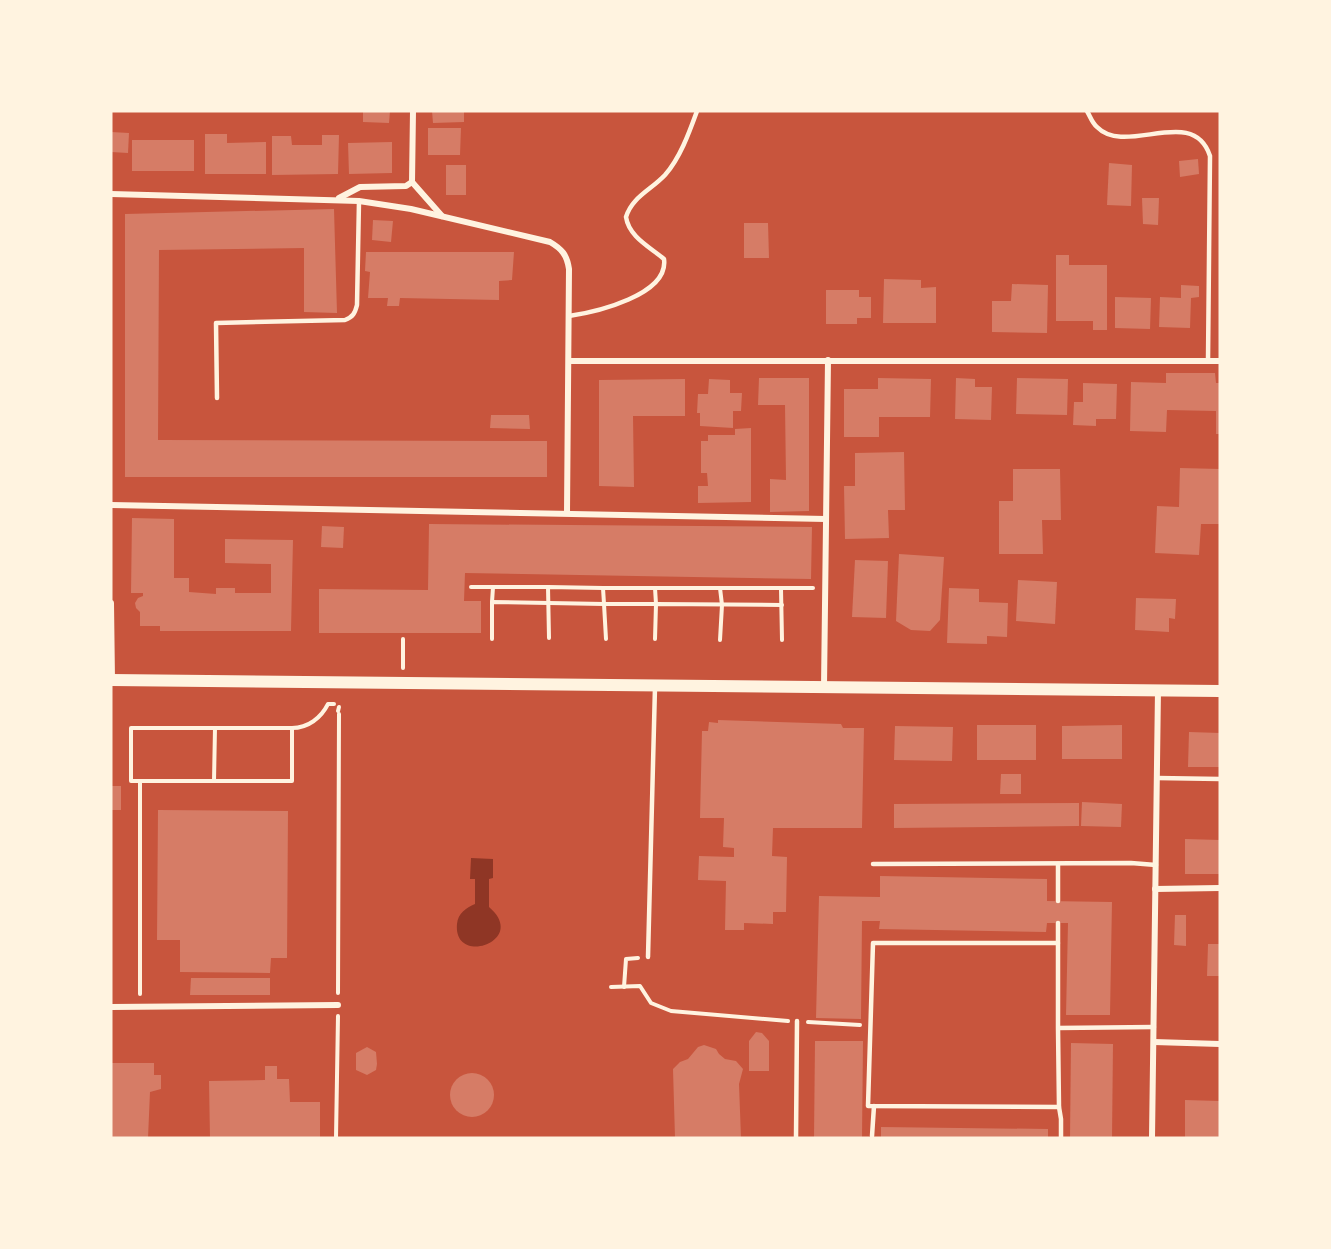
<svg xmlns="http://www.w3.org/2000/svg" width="1331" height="1249" viewBox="0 0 1331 1249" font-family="'IBM Plex Serif',serif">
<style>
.water{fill:#8f3625}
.building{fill:#d67c66}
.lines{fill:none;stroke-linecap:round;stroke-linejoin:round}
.path{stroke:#fff3e0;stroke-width:4}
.service{stroke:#fff3e0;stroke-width:4.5}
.minor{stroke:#fff3e0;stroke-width:6}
.secondary{stroke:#fff3e0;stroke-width:12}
</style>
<rect width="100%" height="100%" fill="#c8553d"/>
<!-- water -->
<path class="water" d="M471 858 493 859V878L489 879V907C529 941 453 967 457 924 458 913 466 908 475 904V879H470Z"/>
<!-- building -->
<g class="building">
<path d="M363 111H390L389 123 363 122Z"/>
<path d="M432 111H464V122L433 123Z"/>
<path d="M428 128H461L460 155H428Z"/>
<path d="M111 132 129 133 128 153 111 152Z"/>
<path d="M205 134H227V143L266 142V174H205Z"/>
<path d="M322 135H339L338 174 272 175V136H291L292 145H322Z"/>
<rect x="132" y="140" width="62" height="31"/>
<path d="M392 142V173L349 174 348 143Z"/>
<path d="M1198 159 1199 174 1180 177 1179 161Z"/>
<path d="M1109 163 1132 165 1131 206 1107 205Z"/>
<rect x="446" y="165" width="20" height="30"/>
<path d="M1142 198H1159L1158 225 1143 224Z"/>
<path d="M334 209 337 313 304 312V248L159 250 158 440 547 441V477H125V214Z"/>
<path d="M373 220 393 221 391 242 372 240Z"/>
<path d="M744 223H768L769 258H744Z"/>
<path d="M366 252H514L512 280 499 281V300L400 298 399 306H387L388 298H368L370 272 365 271Z"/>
<path d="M1056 255H1069V265H1107V330H1093V321H1056Z"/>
<path d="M884 279 921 280V288L936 287V323H883Z"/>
<path d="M1012 284 1048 285 1047 333 992 332V301H1011Z"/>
<path d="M1181 285 1199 286V297L1191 298 1190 328 1159 327 1160 297 1181 298Z"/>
<path d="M826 290H859V297H871V318H857V324H826Z"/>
<path d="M1115 297 1151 298 1150 329 1115 328Z"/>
<path d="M1166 373H1215L1216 383H1220V434H1216V411L1167 410 1166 432 1130 431 1131 382 1166 383Z"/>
<path d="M759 378H809V511L770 512V479L786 480 785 405H758Z"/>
<path d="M878 378 931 379 930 417H879V437H844V389H878Z"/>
<path d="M956 378 975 379V387H992L991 420 955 419Z"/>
<path d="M1017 378 1068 379 1067 415 1016 414Z"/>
<path d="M685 379V416H633L634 487 599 486V380Z"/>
<path d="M709 379 730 380V393H742L741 411H733V428L700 426V413H697L698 394H708Z"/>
<path d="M1083 383 1117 384 1116 419H1096V426L1073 425 1074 402H1083Z"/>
<path d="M491 415H529L530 429 490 428Z"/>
<path d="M751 428V502L698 503V486H708L707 473H701V441H708V435H735V429Z"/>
<path d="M904 452 905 510H888L889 538 845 539 844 486H855V453Z"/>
<path d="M1180 468 1220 469V524H1201L1199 555 1155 553 1157 506 1179 507Z"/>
<path d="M1013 469H1060L1061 520H1042L1043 554H999V501H1013Z"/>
<path d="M132 518 174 519V578H189V592L216 594V588H235V593H271V564L225 563V539L293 540 291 631H160V626H140V612L136 608 135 603 138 598 143 596V593H131Z"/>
<path d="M429 524 812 527 811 579 465 573 464 601H481V633H319V589L428 590Z"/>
<path d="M322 526 344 527 343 548 321 547Z"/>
<path d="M899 554 944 557 940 620 930 631 911 630 896 621Z"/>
<path d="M855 560 888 561 886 618 852 617Z"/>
<path d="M1018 580 1057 582 1055 624 1016 621Z"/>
<path d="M949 588 979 589V602L1008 603 1007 637 987 636V644L947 643Z"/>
<path d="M1136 598 1176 599 1175 619 1169 618V632L1135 630Z"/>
<path d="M718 720 841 724 843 728H864L862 828H773L772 856 787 857 786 912H773V924L744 923V930H725L726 881 698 880 699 856 734 857V848L723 847 724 818H700L702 731H708L709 722 718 723Z"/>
<rect x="977" y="725" width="59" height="35"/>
<path d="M1122 725V759H1062V726Z"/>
<path d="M895 726 953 727 952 761 894 760Z"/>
<path d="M1189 732 1220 733V767H1188Z"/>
<path d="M1001 774H1021V794H1000Z"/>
<rect x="111" y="786" width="10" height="24"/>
<path d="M1082 802 1122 804 1121 827 1081 826Z"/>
<path d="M1079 803V826L894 828V804Z"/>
<path d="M158 810 288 811 287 958H271L270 973 180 972V940H157Z"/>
<path d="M1185 839 1220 840V874H1185Z"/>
<path d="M880 876 1047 879V901L1112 902 1110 1015H1066L1068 923H1047L1046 932 879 929 880 921H862L861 1019 816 1018 819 896 880 897Z"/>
<path d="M1175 915H1186V946L1174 945Z"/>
<path d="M1208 944H1220V976H1207Z"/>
<path d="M191 978H270V995H190Z"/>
<path d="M756 1032 762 1033 769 1041V1071H749V1041Z"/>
<path d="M815 1041H863L862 1138H814Z"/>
<path d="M1071 1043 1113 1044 1112 1138H1070Z"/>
<path d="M704 1045 716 1049 719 1054 725 1059 736 1061 743 1069 739 1084 741 1138H675L673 1069 680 1062 688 1059 698 1047Z"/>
<path d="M367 1047 376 1052 377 1064 376 1070 367 1075 356 1070V1053Z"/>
<path d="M111 1063H154V1075H161V1089L150 1092 148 1138H111Z"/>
<path d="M265 1066H277V1079H289L290 1102H320V1138H210L209 1081 265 1080Z"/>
<circle cx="472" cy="1095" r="22"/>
<path d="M1185 1100 1220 1101V1138H1185Z"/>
<path d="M881 1127 1048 1129V1138H881Z"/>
</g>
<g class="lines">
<!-- path -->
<g class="path">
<path d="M471 587H548"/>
<path d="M720 588 722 605 720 640"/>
<path d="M781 589 782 640"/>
<path d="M492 602 493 587"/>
<path d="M549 638 548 587 603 588"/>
<path d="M492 639V602L604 604 603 588H655"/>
<path d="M606 639 604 604H656L655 588H813"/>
<path d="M655 639 656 604 782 605"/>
<path d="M403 668V639"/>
<path d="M338 711 339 707"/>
<rect x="131" y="728" width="161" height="53"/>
<path d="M292 728C308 728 321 718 328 704H334"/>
<path d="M140 781V994"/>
<path d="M214 781 215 728"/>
<path d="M611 987 640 986 651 1003 671 1011 788 1021"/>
<path d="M624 987 626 959 638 958"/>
<path d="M338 993 339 714"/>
<path d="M808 1022 860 1025"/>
<path d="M336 1138 338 1016"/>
</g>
<!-- service -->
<g class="service">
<path d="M1087 111C1090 116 1092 123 1097 127 1126 157 1193 104 1210 156L1208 361"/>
<path d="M569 316C596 312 669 295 664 259 650 247 629 237 626 217 632 197 651 190 665 175 680 158 689 133 697 111"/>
<path d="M217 398 216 323 345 320C353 317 355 313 357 305L359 201"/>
<path d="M1157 778 1220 779"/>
<path d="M873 864 1131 863 1156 865"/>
<path d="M1058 864V901"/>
<path d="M1058 923V943"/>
<path d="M648 957 655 687"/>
<path d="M1058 1028V943H873L868 1106 1059 1107 1058 1028 1154 1027"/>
<path d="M1059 1107 1061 1119V1138"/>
<path d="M872 1136 874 1106"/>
<path d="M796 1138 797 1021"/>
</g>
<!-- minor -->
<g class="minor">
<path d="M413 111 412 182 442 216"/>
<path d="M111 194 359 201 411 209 550 242C562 249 567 255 569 269L567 513"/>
<path d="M339 198 360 187 406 186 412 182"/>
<path d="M569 361H1220"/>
<path d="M111 505 826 519"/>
<path d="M111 603 112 680"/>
<path d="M824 687 828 360"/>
<path d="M1155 889 1220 888"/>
<path d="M111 1007 338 1005"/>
<path d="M1154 1042 1220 1044"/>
<path d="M1152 1138 1158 690"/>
</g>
<!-- secondary -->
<path class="secondary" d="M111 680 1220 691"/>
</g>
<!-- border -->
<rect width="1331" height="1249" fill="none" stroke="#fff3e0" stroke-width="225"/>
</svg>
